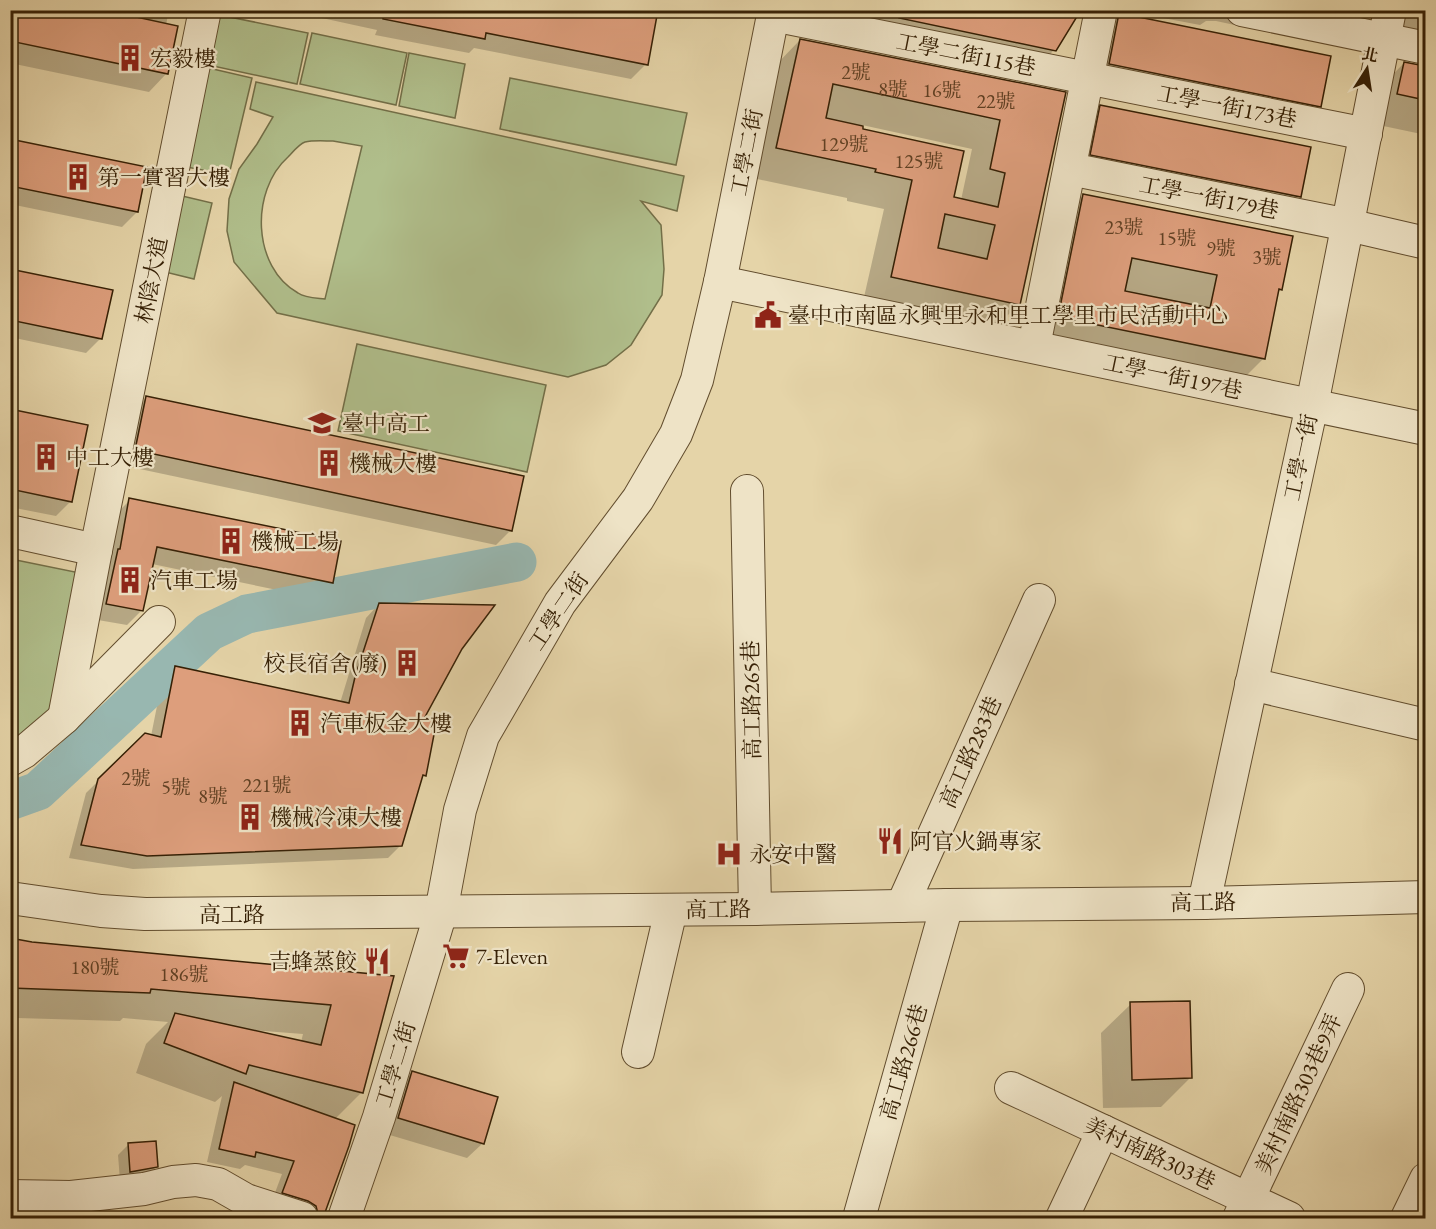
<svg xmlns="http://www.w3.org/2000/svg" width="1436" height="1229" viewBox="0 0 1436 1229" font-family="'EB Garamond','Noto Serif TC',serif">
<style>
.green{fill:#b0be8b;stroke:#736f48;stroke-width:1.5;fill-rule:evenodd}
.shadow{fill:#0003;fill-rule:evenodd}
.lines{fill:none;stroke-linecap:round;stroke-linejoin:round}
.river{stroke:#98b7b0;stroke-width:39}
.building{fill:#dd9e7c;stroke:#362005;stroke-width:1.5;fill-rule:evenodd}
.minor-casing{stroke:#624d2e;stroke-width:34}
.minor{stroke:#eee3c6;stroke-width:32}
.labels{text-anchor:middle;stroke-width:4.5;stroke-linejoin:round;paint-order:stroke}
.number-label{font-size:20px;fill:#604023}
.street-label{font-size:22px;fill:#362005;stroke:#eee3c6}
.poi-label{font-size:22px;fill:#362005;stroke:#eee3c6;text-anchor:start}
</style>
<rect width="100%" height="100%" fill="#e5d4a8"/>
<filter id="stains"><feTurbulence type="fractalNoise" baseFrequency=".00333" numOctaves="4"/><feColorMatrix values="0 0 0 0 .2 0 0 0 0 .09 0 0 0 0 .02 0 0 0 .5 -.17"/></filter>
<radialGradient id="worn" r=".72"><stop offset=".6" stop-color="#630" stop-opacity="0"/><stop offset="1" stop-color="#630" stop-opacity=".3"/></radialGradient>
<!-- green -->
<g class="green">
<path d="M210 13 308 33 297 84 199 63Z"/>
<path d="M312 33 407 53 396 105 300 84Z"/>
<path d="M409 53 465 64 455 118 399 106Z"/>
<path d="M200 66 252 78 229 175 181 166Z"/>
<path d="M510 78 687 113 676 165 500 129Z"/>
<path d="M256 82 684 176 677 211 641 201 661 225 664 269 662 295 631 345 606 365 568 377 277 313 234 262 227 231 229 199 239 169 257 144 273 117 250 109ZM333 141 362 146 325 299C317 298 305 298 298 293 252 267 250 191 288 157 292 153 299 144 305 142 313 140 325 141 333 141Z"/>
<path d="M178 195 212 203 194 279 161 271Z"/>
<path d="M357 344 546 385 527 472 338 431Z"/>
<path d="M11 559 80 573 52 710 11 745Z"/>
</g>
<!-- shadow -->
<g class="shadow">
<path d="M10 10H169L166 25 176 27 166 74 149 92 10 63Z"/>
<path d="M285 10H657L646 64 631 79 474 48 469 53 375 35 377 30Z"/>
<path d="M780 10H1079L1054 50 1025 80Z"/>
<path d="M1121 10H1340L1310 41 1216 21H1206L1200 25Z"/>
<path d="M1401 10H1426V62L1388 54Z"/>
<path d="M1119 14 1319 106 1290 135 1080 93 1090 44Z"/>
<path d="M800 40 1064 94 1018 305 989 334 862 306 884 209 847 201V198L748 177 771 70ZM862 125 972 149 961 200 952 198 861 130Z"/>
<path d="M1404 63 1426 68V135L1369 123 1375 93Z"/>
<path d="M1101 106 1299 196 1270 226 1062 184 1072 136Z"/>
<path d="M10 141 137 212 122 227 10 204Z"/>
<path d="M1083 196 1280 289 1277 293 1263 359 1234 388 1030 346 1054 225Z"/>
<path d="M10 270 101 338 86 353 10 337Z"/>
<path d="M147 397 511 530 496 545 121 465 132 412Z"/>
<path d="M10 411 71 501 56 516 10 507Z"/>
<path d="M130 500 331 583 316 598 152 564 142 610 127 625 92 619 115 515Z"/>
<path d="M379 604 461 649 423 718 425 775 420 779 401 845 388 858 133 869 69 858 86 793 145 735 151 736 162 681 176 668 340 703 366 618Z"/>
<path d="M10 940 32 943 392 978 362 1092 335 1119 348 1146 322 1218H302L270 1206 282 1174 245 1165 240 1169 207 1162 222 1096 215 1102 136 1073 146 1044 168 1022 123 1018 120 1021 17 1018 14 1039 10 1042ZM252 1030 303 1034 301 1042 252 1032Z"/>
<path d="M1131 1004 1190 1078 1161 1107 1103 1108 1101 1033Z"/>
<path d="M412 1072 483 1143 467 1158 383 1133 397 1087Z"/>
<path d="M128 1145 156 1167 146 1177 120 1181 118 1155Z"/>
</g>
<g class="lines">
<!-- river -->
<path class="river" d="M10 801 38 791 209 632 247 614 517 562"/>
</g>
<!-- building -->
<g class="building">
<path d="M10 10H104L178 26 168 74 10 41Z"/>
<path d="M384 10H658L648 65 486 33 485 39 383 19Z"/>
<path d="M900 10H1081L1056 51 899 18Z"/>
<path d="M1119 13 1331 56 1321 107 1109 64Z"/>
<path d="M800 39 1066 92 1020 305 891 277 912 180 875 172 876 169 776 148ZM833 84 1000 120 990 169 1005 173 998 207 954 197 964 151 863 129V126L826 118ZM945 214 995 225 987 259 938 248Z"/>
<path d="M1404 62 1425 66V100L1397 94Z"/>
<path d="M1100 105 1311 147 1301 197 1090 155Z"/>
<path d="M10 139 147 167 138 212 10 186Z"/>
<path d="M1083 194 1293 236 1282 290 1279 289 1265 359 1058 317ZM1132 258 1217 275 1210 308 1125 291Z"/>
<path d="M10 269 113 290 102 339 10 320Z"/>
<path d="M146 396 524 476 512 531 135 450Z"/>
<path d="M10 409 88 425 72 502 10 489Z"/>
<path d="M129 498 341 541 333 583 157 547 143 611 106 604 118 549H120Z"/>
<path d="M379 603 495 605 462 649 425 717 437 719 426 776 423 775 402 846 147 856 81 845 98 779 145 733 161 737 175 666 349 703 355 677Z"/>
<path d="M10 938 32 942 394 976 363 1093 249 1065 246 1074 164 1043 175 1013 321 1045 331 1005 151 989 150 993 10 988Z"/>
<path d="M1190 1001 1192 1078 1132 1080 1130 1002Z"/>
<path d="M412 1071 498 1097 484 1144 398 1118Z"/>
<path d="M234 1082 355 1125 349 1146 323 1218H319L316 1206 308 1201 282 1193 294 1161 256 1152 255 1157 219 1149Z"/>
<path d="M156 1141 158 1167 130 1172 128 1143Z"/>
</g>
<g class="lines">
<defs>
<g id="minor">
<path d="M1242 10 1426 48"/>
<path d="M773 15 1366 134"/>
<path d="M1070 169 1348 225 1426 243"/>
<path d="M720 282 1426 429"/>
<path d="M1034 346 1101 10"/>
<path d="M747 491 755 909"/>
<path d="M10 531 96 550 64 718"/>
<path d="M96 550 205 10"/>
<path d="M1251 684 1426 725"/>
<path d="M10 760 24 752 64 718 159 622"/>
<path d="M10 898 101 911 145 914 755 909 947 905 1204 903 1426 897"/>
<path d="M1204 903 1312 405 1390 10"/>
<path d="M902 906 1039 600"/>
<path d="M638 1052 671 910"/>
<path d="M1011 1088 1289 1218"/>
<path d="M10 1196 71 1197 144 1189 173 1182 196 1180 218 1184 246 1200 302 1218"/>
<path d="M344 1218 379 1117 441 912 460 810 483 736 560 603 638 499 676 434 697 380 720 282 774 10"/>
<path d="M859 1218 947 905"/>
<path d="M1062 1218 1103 1131"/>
<path d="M1239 1218 1348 989"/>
<path d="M1407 1218 1426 1179"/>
</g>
</defs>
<!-- minor casing -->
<use href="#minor" class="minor-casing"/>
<!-- minor -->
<use href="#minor" class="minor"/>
</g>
<!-- icons -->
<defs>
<symbol id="building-bare" viewBox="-9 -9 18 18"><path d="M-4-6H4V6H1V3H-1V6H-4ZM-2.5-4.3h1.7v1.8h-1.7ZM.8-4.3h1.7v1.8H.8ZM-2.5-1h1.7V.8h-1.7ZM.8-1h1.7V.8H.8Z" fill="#8f2418" stroke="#eee3c6" stroke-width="2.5" paint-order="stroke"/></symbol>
<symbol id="civic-bare" viewBox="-9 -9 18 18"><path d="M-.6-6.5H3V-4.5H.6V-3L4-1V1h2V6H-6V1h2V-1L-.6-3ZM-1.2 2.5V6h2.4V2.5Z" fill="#8f2418" stroke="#eee3c6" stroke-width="2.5" paint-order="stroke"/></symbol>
<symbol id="school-bare" viewBox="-9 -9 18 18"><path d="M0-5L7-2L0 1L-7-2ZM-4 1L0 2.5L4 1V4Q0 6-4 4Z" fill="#8f2418" stroke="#eee3c6" stroke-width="2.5" paint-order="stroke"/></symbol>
<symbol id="restaurant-bare" viewBox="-9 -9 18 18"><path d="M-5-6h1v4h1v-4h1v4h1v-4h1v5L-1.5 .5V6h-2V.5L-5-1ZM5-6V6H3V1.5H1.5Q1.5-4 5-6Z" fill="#8f2418" stroke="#eee3c6" stroke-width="2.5" paint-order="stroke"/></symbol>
<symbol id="hospital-bare" viewBox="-9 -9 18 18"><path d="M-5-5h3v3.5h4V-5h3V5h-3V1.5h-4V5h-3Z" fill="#8f2418" stroke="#eee3c6" stroke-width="2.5" paint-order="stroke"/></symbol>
<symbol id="supermarket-bare" viewBox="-9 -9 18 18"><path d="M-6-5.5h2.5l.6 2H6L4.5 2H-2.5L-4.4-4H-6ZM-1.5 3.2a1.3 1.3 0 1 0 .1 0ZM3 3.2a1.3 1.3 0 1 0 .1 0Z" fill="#8f2418" stroke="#eee3c6" stroke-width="2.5" paint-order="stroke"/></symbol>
</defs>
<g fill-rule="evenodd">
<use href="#building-bare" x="111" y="39" width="38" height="38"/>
<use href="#building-bare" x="59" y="158" width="38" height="38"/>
<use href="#civic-bare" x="749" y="296" width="38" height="38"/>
<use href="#school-bare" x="303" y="404" width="38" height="38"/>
<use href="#building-bare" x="27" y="438" width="38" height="38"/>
<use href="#building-bare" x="310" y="444" width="38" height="38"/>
<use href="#building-bare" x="212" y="522" width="38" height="38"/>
<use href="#building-bare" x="111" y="561" width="38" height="38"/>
<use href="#building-bare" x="388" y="644" width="38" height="38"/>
<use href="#building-bare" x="281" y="704" width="38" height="38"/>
<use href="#building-bare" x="231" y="798" width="38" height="38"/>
<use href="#restaurant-bare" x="871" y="822" width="38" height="38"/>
<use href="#hospital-bare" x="710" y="835" width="38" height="38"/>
<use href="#supermarket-bare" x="437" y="937" width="38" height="38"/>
<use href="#restaurant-bare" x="358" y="942" width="38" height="38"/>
</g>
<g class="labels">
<!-- number labels -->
<g class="number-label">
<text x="856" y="79">2號</text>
<text x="893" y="96">8號</text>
<text x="942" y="97">16號</text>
<text x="996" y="108">22號</text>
<text x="844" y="151">129號</text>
<text x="919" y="168">125號</text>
<text x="1124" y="234">23號</text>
<text x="1177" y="245">15號</text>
<text x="1221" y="255">9號</text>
<text x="1267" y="264">3號</text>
<text x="136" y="785">2號</text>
<text x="267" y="792">221號</text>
<text x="176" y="794">5號</text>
<text x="213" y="803">8號</text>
<text x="95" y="974">180號</text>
<text x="184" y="981">186號</text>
</g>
<!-- street labels -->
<g class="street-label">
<text transform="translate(966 54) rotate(11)" y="8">工學二街115巷</text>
<text transform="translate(1227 106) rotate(11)" y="8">工學一街173巷</text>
<text transform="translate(746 152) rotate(-79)" y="8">工學二街</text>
<text transform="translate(1209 197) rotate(11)" y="8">工學一街179巷</text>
<text transform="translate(151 280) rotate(-79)" y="8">林陰大道</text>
<text transform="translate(1173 376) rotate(12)" y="8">工學一街197巷</text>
<text transform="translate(1300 457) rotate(-78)" y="8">工學一街</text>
<text transform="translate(558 611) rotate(-56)" y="8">工學二街</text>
<text transform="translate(751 700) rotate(-91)" y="8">高工路265巷</text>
<text transform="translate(970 752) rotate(-66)" y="8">高工路283巷</text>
<text transform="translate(1203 902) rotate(-1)" y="8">高工路</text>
<text transform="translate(718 909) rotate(-1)" y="8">高工路</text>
<text x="232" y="922">高工路</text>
<text transform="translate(903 1062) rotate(-74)" y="8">高工路266巷</text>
<text transform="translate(395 1064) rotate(-73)" y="8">工學二街</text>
<text transform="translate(1298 1094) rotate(-65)" y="8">美村南路303巷9弄</text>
<text transform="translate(1150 1153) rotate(25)" y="8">美村南路303巷</text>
</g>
<!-- poi labels -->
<g class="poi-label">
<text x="150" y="66">宏毅樓</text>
<text x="98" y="185">第一實習大樓</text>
<text x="788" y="323">臺中市南區永興里永和里工學里市民活動中心</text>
<text x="342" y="431">臺中高工</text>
<text x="66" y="465">中工大樓</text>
<text x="349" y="471">機械大樓</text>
<text x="251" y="549">機械工場</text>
<text x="150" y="588">汽車工場</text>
<text x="387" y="671" text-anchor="end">校長宿舍(廢)</text>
<text x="320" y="731">汽車板金大樓</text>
<text x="270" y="825">機械冷凍大樓</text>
<text x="910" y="849">阿官火鍋專家</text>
<text x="749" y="862">永安中醫</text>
<text x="476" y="964">7-Eleven</text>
<text x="357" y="969" text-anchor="end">吉蜂蒸餃</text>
</g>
</g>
<!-- margin -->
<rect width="1436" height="1229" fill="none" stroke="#e5d4a8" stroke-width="36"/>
<rect x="12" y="12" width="1412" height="1205" fill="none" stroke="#362005" stroke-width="3"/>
<rect x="18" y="18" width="1400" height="1193" fill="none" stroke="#362005" stroke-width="1.5"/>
<!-- north arrow -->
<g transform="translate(1367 69) rotate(12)" stroke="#eee3c6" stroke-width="4.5" paint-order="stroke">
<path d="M0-4.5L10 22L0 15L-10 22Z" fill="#362005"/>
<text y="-9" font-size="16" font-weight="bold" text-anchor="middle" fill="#362005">北</text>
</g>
<rect width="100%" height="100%" filter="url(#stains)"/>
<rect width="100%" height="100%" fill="url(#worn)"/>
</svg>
